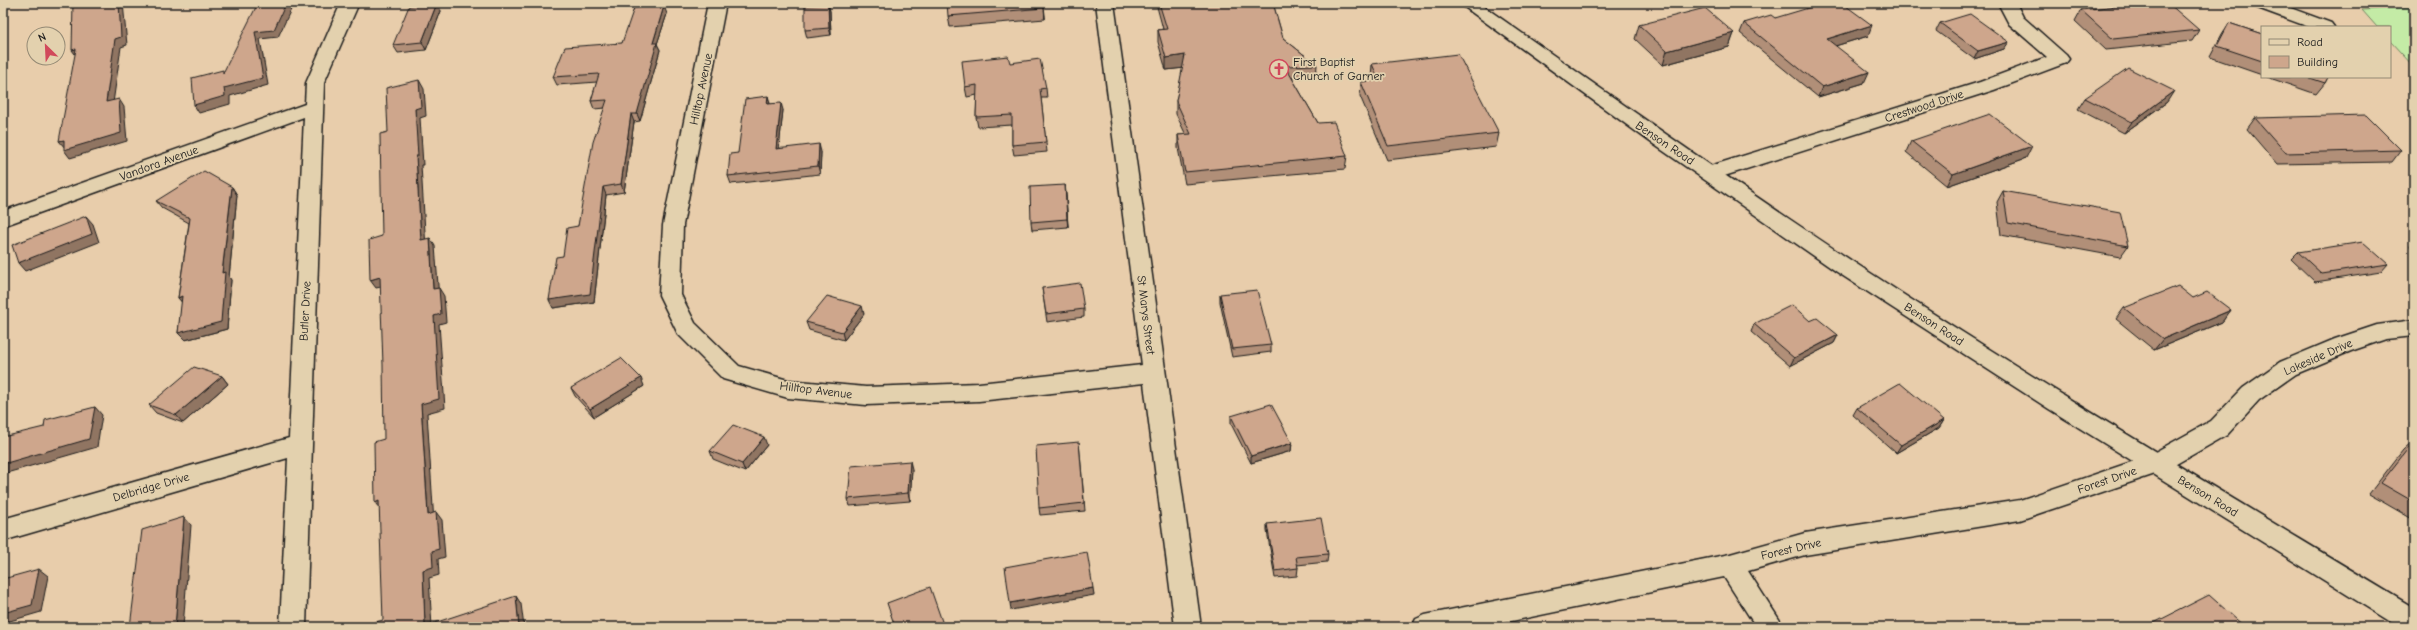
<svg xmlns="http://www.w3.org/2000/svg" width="2417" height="630" viewBox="0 0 2417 630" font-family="'Comic Neue',sans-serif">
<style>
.green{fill:#c4eba6;stroke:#708461}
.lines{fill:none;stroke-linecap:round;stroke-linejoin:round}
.minor-casing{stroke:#1c1c1c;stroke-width:3}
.secondary-casing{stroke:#1c1c1c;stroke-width:3}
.minor{fill:#e3d1ae;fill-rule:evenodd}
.secondary{fill:#e3d1ae;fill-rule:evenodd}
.wall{fill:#b18f78;stroke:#1c1c1c}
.shaded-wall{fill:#907462;stroke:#1c1c1c}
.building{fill:#cea68c;stroke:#1c1c1c}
.labels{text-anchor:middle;stroke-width:3.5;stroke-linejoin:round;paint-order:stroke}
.poi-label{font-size:12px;fill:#1c1c1c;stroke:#e3d1ae;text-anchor:start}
.street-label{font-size:12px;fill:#1c1c1c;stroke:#e3d1ae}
</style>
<rect width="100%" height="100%" fill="#e8cdab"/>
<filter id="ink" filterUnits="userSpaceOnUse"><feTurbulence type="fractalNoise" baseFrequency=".025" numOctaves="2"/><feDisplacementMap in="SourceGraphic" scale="8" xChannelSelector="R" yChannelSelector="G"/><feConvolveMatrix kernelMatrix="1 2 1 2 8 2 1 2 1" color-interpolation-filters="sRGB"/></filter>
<g filter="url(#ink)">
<!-- green -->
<path class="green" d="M2414 7V67L2390 41V27H2377L2362 10Z"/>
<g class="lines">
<defs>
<g id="minor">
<path d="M341 3H359L324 83 306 627H280L288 458 3 541V519L289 438 304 117 3 226V211L305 104 306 83Z"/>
<path d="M708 3H726L683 225 681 295 695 323 739 366 788 380 866 387 979 383 1142 365 1096 3H1114L1201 627H1175L1144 383 979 401 866 405 788 398 723 379 678 334 659 295 663 225Z"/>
<path d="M1998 3H2016L2023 17 2066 55 2069 59 2066 63 1994 90 1718 178 1711 180 1704 178 1701 173 1704 168 1980 82 2047 57 2009 24Z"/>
<path d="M2252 3H2277L2331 23 2334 27H2309L2255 7Z"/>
<path d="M2414 320V336L2386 339 2351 351 2296 374 2259 400 2227 435 2164 471 2020 520 1805 555 1748 571 1784 627H1756L1724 577 1483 627H1412L1416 619 1425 615 1730 554 1805 533 2020 500 2146 457 2211 421 2243 388 2280 362 2335 339 2377 325Z"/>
</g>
<path id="secondary" d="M1459 3H1479C1603 90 1726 178 1852 261 2036 382 2226 494 2414 608V627H2399L2049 409 1837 272 1649 141Z"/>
</defs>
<!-- minor casing -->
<use href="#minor" class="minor-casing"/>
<!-- secondary casing -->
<use href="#secondary" class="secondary-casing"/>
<!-- minor -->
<use href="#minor" class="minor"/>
<!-- secondary -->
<use href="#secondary" class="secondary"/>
</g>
<!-- wall -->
<g class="wall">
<path d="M437 3 441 11 426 50 398 53 393 45Z"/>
<path d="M1044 3 1045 19 950 27 948 16Z"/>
<path d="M1156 3H1273L1283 38 1317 65 1316 77 1292 78 1318 123 1347 156 1345 169 1185 184 1178 148V135H1186L1176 114V101L1183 68 1166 70 1158 42V30L1163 29Z"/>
<path d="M828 4 830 11 831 35 807 38 805 30Z"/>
<path d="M2081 10 2199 30 2192 41 2106 50 2075 21Z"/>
<path d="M667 14 657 44 660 50 640 121 634 122 624 192 606 195 594 302 553 308 563 256 578 226 605 108 594 109 591 101 597 82 557 85 553 77 622 43Z"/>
<path d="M1775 18 1868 36 1835 46 1864 83 1818 97 1740 33 1744 23Z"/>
<path d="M1940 23 2004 49 1974 59 1936 31Z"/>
<path d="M2229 23 2262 34V75L2210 57 2222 34Z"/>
<path d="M1639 25 1734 33 1729 47 1663 65 1635 39Z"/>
<path d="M1010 63 1046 88 1047 98H1041L1047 152 1014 155 1012 145V125L978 127 976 117 977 95 967 97 965 87Z"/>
<path d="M1372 64 1499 133 1496 147 1387 160 1360 96 1361 82 1372 81 1371 78Z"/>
<path d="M2267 77H2328L2325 83 2316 94Z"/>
<path d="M768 96 770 104 783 110 779 148 821 152 820 174 731 184 728 176 738 153Z"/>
<path d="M2085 98 2167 102 2124 133 2078 109Z"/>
<path d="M2255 118 2401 150 2392 162 2277 164 2247 129Z"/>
<path d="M1911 141 2026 158 1947 186 1906 152Z"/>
<path d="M1065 185 1068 227 1032 230 1031 222Z"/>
<path d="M232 187 237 195 229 277 231 280 227 329 185 340 178 333 182 302 178 298 189 223 162 208 156 201Z"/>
<path d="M2003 191 2128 246 2120 257 2001 235 1997 202Z"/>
<path d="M2414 241V250L2410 246Z"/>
<path d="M2298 252 2388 264 2381 272 2315 282 2291 259Z"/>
<path d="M1042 288 1084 309V317L1047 322Z"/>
<path d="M1220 294 1271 345V352L1232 357 1220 302Z"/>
<path d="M2193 298 2231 310 2222 322 2154 350 2116 319 2124 308Z"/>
<path d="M864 314 844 340 809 330 806 322Z"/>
<path d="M1810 321 1838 335 1834 343 1790 366 1751 332 1754 324Z"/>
<path d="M222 376 228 384 183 423 156 413 149 405Z"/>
<path d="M644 386 594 417 575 396 571 388Z"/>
<path d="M1857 408 1944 420 1939 428 1896 453 1853 415Z"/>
<path d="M1231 416 1292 443 1291 451 1251 463 1231 424Z"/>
<path d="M2414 440V520L2369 494 2403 450Z"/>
<path d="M1079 442 1085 511 1040 515 1039 508Z"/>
<path d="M767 445 745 472 713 459 710 451Z"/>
<path d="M912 469 910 501 850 506 848 499Z"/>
<path d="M1267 524 1328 554 1327 562 1297 565 1298 568 1297 576 1275 578 1267 531Z"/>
</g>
<!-- shaded-wall -->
<g class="shaded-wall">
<path d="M119 3H123L127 45 121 47 112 110 106 102Z"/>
<path d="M286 3H294L278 37 260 39 268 85 230 96V104L199 113 194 105 224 88 255 32Z"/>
<path d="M437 3 441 11 426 50 422 42Z"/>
<path d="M1043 3H1044L1045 19 1044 8Z"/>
<path d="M828 4 830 11 831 35 829 28Z"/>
<path d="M664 6 667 14 657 44 660 50 640 121 637 114 653 43Z"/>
<path d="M1872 25 1868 36 1822 50 1827 39Z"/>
<path d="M1734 33 1729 47 1663 65 1667 51Z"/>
<path d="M2009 42 2004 49 1974 59 1978 51Z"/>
<path d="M76 49 78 58 72 50Z"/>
<path d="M1185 55V68L1166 70V58Z"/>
<path d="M1869 72 1864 83 1818 97 1822 87Z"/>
<path d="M419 80 424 89 426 116 420 118 423 165H421L426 249 421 240 416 156 415 109Z"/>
<path d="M2174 91 2167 102 2124 133 2132 122Z"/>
<path d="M768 96 770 104H767Z"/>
<path d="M119 99 124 107 127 141 70 158 64 150Z"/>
<path d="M781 103 783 110 778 157 776 149Z"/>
<path d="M631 114 634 122 624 192 621 184Z"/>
<path d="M64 140 66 149 59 141Z"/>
<path d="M819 144 821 152 820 174 818 166Z"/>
<path d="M2032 146 2026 158 1947 186 1953 174Z"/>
<path d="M1065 185 1066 193 1068 227 1067 219Z"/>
<path d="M232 187 237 195 229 277 231 280 227 329 185 340 178 333 222 273Z"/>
<path d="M603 187 606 195 594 302 553 308 549 300Z"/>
<path d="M86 216 93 224 99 242 25 271 18 263Z"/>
<path d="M430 238 435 246 439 298 433 289Z"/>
<path d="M380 277 385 286 376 288 370 280Z"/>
<path d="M439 288 444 296 446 322 439 324 445 408 427 413 434 523 428 515 421 404 434 316Z"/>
<path d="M182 296 184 305 178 298Z"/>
<path d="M862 306 864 314 844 340 842 332Z"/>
<path d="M2231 310 2222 322 2154 350 2163 339Z"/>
<path d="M1838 335 1834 343 1790 366 1794 358Z"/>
<path d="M222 376 228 384 183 423 176 415Z"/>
<path d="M641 378 644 386 594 417 590 409Z"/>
<path d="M95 407 102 415 97 447 3 474V464Z"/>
<path d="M1944 420 1939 428 1896 453 1901 445Z"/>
<path d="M764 437 767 445 745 472 742 464Z"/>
<path d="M1292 443 1291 451 1251 463V456Z"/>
<path d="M910 461 912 469 910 501 908 493Z"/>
<path d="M379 501 382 511 375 503Z"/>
<path d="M436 512 442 520 445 557 438 559 439 575 429 578 432 627 425 626 423 570 432 551Z"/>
<path d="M184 517 191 525 183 627H175Z"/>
<path d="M39 569 48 576 41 612 3 623V613Z"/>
<path d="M1093 588 1094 595 1011 610 1010 603Z"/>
<path d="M516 596 521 604 524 627H519Z"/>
</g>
<!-- building -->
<g class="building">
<path d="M73 3H119L121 37 115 39 106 102 119 99 121 133 64 150V140L59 141 76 49 72 50Z"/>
<path d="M258 3H286L274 30 255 32 263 78 224 88 225 96 194 105 192 78 223 70V73Z"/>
<path d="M437 3 422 42 393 45 409 6Z"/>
<path d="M947 3H1043L1044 8 948 16Z"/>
<path d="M1159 3H1273L1283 38 1317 65 1285 66 1318 123 1334 122 1347 156 1185 172 1178 135 1191 134 1176 101 1185 55 1166 58 1158 30 1167 29Z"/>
<path d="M1825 3H1842L1872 25 1827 39 1869 72 1822 87 1744 23 1771 15 1775 18Z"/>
<path d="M2144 3H2168L2199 30 2113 39 2081 10Z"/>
<path d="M828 4 829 28 805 30V6Z"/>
<path d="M664 6 653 43H657L637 114H631L621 184 603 187 590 294 549 300 556 257 563 256 567 228 578 226 593 142 607 100 591 101 599 74 553 77 565 47 622 43 634 8Z"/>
<path d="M1705 8 1734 33 1667 51 1639 25Z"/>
<path d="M1970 14 2009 42 1978 51 1940 23Z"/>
<path d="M2229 23 2262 34V61L2217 46Z"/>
<path d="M1458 54 1499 133 1388 146 1361 82 1379 80 1372 64Z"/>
<path d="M1008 56 1010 63 1040 59 1046 88 1040 89 1046 142 1012 145V115L976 117 977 85 965 87 962 61Z"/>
<path d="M2128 68 2174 91 2132 122 2085 98Z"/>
<path d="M2307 77H2328L2325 83Z"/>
<path d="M419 80 421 107 415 109 418 156H416L421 240 430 238 433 289 439 288 441 314 434 316 439 399 421 404 428 515 436 512 439 549 432 551 433 567 423 570 425 626 516 596 519 627H373L372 623 383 620 379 501 375 503 374 442 384 439 383 365 380 277 370 280 369 240 382 236 380 134 388 132 386 88Z"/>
<path d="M768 96 767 104 781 103 776 149 819 144 818 166 728 176 730 154 738 153 745 99Z"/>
<path d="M1990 114 2032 146 1953 174 1911 141Z"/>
<path d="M2366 115 2401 150 2286 153 2255 118Z"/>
<path d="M204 171 232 187 222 273 225 272 221 322 178 333 182 296 178 298 190 218 156 201Z"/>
<path d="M1065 185 1067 219 1031 222 1030 187Z"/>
<path d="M2003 191 2120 212 2128 246 2008 223Z"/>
<path d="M86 216 92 234 18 263 12 245Z"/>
<path d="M2363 242 2388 264 2322 274 2298 252Z"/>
<path d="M1080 283 1084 309 1046 314 1042 288Z"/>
<path d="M2178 286 2193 298 2207 292 2231 310 2163 339 2124 308Z"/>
<path d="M1257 290 1271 345 1232 349 1220 294Z"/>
<path d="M827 296 862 306 842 332 806 322Z"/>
<path d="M1792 305 1810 321 1817 318 1838 335 1794 358 1754 324Z"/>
<path d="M621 358 641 378 590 409 571 388Z"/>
<path d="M194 367 222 376 176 415 149 405Z"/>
<path d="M1900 383 1944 420 1901 445 1857 408Z"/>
<path d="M1271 404 1292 443 1251 456 1231 416Z"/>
<path d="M95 407 89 439 3 464V437L44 427 45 420Z"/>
<path d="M733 425 764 437 742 464 710 451Z"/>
<path d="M2414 441V502L2381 483Z"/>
<path d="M1079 442 1084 503 1039 508 1036 446Z"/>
<path d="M910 461 908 493 848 499 851 466Z"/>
<path d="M184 517 175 627H130L142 530Z"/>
<path d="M1321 518 1328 554 1296 557 1298 568 1275 571 1267 524Z"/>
<path d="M1087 552 1093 588 1010 603 1005 567Z"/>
<path d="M39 569 32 605 3 613V579Z"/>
<path d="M930 587 944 627H895L887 603Z"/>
<path d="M2209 595 2245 627H2146Z"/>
</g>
</g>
<!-- icons -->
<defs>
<symbol id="church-ring" viewBox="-11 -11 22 22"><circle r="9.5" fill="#e3d1ae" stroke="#d1495b" stroke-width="1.5"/><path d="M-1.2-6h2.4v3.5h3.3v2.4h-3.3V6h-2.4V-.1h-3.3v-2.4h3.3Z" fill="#d1495b"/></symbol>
</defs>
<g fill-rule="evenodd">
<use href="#church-ring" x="1268" y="58" width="22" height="22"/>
</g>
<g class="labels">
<!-- poi labels -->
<g class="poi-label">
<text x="1293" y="66">First Baptist<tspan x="1293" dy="14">Church of Garner</tspan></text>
</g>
<!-- street labels -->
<g class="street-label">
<text transform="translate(701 89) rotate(-78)" y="4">Hilltop Avenue</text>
<text transform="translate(1924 106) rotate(-18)" y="4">Crestwood Drive</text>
<text transform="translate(1665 143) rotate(34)" y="4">Benson Road</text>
<text transform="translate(159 163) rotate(-20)" y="4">Vandora Avenue</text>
<text transform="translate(305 311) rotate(-87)" y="4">Butler Drive</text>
<text transform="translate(1146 315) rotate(83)" y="4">St Marys Street</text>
<text transform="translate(1934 324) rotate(33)" y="4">Benson Road</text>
<text transform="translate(2318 357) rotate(-24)" y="4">Lakeside Drive</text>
<text transform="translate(816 390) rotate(7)" y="4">Hilltop Avenue</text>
<text transform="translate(2107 480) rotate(-19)" y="4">Forest Drive</text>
<text transform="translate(151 487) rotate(-16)" y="4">Delbridge Drive</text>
<text transform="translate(2208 496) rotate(31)" y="4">Benson Road</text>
<text transform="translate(1791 549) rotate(-13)" y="4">Forest Drive</text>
</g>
</g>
<!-- margin -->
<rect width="2417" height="630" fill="none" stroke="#e3d1ae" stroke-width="16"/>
<rect x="8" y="8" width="2401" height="614" fill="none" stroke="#1c1c1c" stroke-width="1.5" filter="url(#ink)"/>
<!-- legend -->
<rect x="2261" y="26" width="130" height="52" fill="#e3d1ae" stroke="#938974"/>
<rect x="2269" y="39" width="20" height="6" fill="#e3d1ae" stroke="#938974"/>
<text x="2297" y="46" font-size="12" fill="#1c1c1c">Road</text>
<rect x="2269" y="56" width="20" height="12" fill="#cea68c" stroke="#938974"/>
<text x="2297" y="66" font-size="12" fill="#1c1c1c">Building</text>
<!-- north arrow -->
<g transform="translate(46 46) rotate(336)"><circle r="19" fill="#e3d1ae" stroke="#938974"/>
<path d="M0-3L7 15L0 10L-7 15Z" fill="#d1495b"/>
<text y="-6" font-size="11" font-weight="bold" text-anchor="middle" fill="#1c1c1c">N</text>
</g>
</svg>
